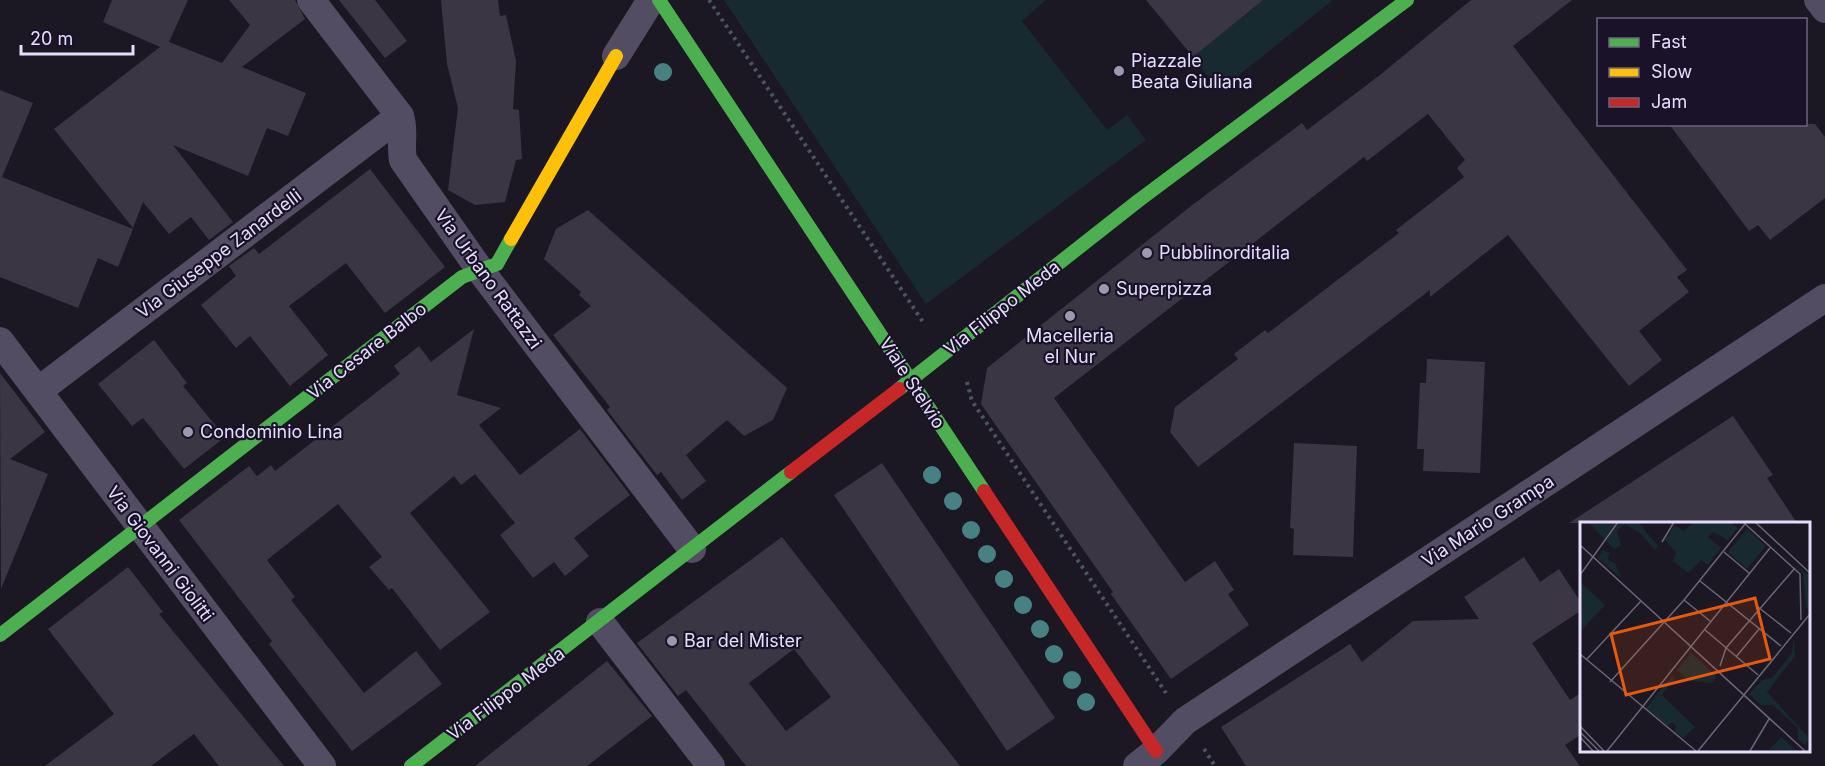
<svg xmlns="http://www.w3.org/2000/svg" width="1825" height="766" viewBox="0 0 1825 766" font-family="Inter,sans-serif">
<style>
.green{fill:#172a30}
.building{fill:#3b3644;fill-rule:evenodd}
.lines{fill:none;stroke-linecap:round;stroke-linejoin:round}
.path{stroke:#4d5464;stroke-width:4;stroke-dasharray:3 4.5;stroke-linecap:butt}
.street{stroke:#524d63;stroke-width:28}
.fast{stroke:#4caf50;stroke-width:14}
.slow{stroke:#ffc107;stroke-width:14}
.jam{stroke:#c62828;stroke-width:14}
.tree{fill:#488183}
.poi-dot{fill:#9f97b0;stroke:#1a1228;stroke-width:2}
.labels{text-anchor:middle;stroke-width:4.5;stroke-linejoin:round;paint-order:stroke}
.poi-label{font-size:18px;fill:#e6dcfc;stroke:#1a1228;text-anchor:start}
.street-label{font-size:18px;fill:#e6dcfc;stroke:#1a1228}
.inset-road{fill:none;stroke:#6c667a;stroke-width:1.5}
.view{fill:#e8590c;fill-opacity:0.15;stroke:#e8590c;stroke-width:3}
.inset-edge{fill:none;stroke:#e6dcfc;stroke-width:3}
</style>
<rect width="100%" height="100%" fill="#1b1723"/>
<!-- green -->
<g class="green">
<path d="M724 0H1046L1022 21 1107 130 1127 115 1146 140 926 304Z"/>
<path d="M1263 0H1333L1219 91 1193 57Z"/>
</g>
<!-- building -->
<g class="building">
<path d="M112 0H188L169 42 222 63 250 25 229 0H295L305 19 242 67 306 93 288 136 267 128 248 176 173 145 233 222 209 240 191 217 169 234 143 202 133 228 54 129 160 47 103 22Z"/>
<path d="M339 0H375L407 41 385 58Z"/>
<path d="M441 0H498L500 16 506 15 516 61 513 109 519 110 522 159 516 160 505 202 475 205 448 190 458 108 447 64Z"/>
<path d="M1146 0H1263L1193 57Z"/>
<path d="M1471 0H1572L1513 46 1687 270 1677 277 1689 292 1639 331 1662 360 1629 386 1508 235 1430 297V290L1198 467 1170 432 1175 407 1238 359 1234 354 1265 330 1268 333 1399 233 1396 230 1464 177 1457 168 1465 160 1428 114 1367 161 1364 157 1054 398 1185 582 1215 561 1234 590 1228 594 1249 625 1171 679 1111 594 1113 592 981 404 987 368 1191 206 1302 123 1307 130 1380 75Z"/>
<path d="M0 90 33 103 2 177 133 229 118 267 98 258 78 308 0 277Z"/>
<path d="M1669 124H1815L1825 137V198L1770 240 1758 225 1749 231Z"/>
<path d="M370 169 445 267 385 313 346 263 289 306 328 355 290 386 250 336 236 348 201 305 236 276 229 266 254 248 259 254Z"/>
<path d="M588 210 787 388 773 420 744 436 727 420 686 455 706 481 682 500 661 472 657 475 607 410 610 407 553 335 591 306 579 295 581 292 544 259 556 229Z"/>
<path d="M474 329 457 395 501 408 479 425 520 475 580 429 630 495 574 538 589 556 565 576 554 562 533 578 500 535 515 523 475 474 461 485 454 476 410 513 490 612 440 650 392 588 389 590 369 567 382 557 338 504 267 560 295 597 291 600 364 693 416 651 442 684 352 751 269 644 272 641 179 520 249 466 257 476 271 465 275 471 400 374 394 366 419 346 431 362Z"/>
<path d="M154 340 187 383 183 386 225 437 184 469 143 418 132 426 98 384Z"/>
<path d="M1427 359 1485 362 1480 473 1423 471 1424 449H1417L1420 383H1426Z"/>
<path d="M0 373 45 432 10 459 48 474 1 589Z"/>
<path d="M1733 416 1773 475 1767 478 1797 523H1569Z"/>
<path d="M1294 443 1357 446 1353 557 1293 555 1294 529 1290 528Z"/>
<path d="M882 463 1055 718 1007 751 834 495Z"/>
<path d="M782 537 960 766H746L686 690 678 696 637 643ZM794 649 831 697 786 731 749 683Z"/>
<path d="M1524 557 1540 582 1559 569 1582 604V610L1532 643 1570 700 1582 692V734L1565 745 1580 766H1246L1221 727 1350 644 1362 662 1413 621 1479 619 1464 597Z"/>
<path d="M128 567 163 612 159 614 284 766H219L194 734 151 766H45L114 714 48 629Z"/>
<path d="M607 661 652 716 587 766H475Z"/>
</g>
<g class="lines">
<!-- path -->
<g class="path">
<path d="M709 0 925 325"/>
<path d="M967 382 972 401 1166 693"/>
<path d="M1204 749 1215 766"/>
</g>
<!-- street -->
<g class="street">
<path d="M311 0 400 116C405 131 400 144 403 160L480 270 692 549"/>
<path d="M1818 0 1825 9"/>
<path d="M616 56 651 0"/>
<path d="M0 341 322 766"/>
<path d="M38 391 400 116"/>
<path d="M600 622 711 766"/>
<path d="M1137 766 1156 751 1185 721 1825 298"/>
</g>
<!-- fast -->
<g class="fast">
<path d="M659 0 984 491"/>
<path d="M899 389 1138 201 1407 0"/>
<path d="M0 635 462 277 497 264 511 239"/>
<path d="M411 766 791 472"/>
</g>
<!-- slow -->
<path class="slow" d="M511 239 616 56"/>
<!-- jam -->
<g class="jam">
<path d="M791 472 899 389"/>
<path d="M984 491 1156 751"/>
</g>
</g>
<!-- trees -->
<g class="tree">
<circle cx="663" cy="72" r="9"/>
<circle cx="932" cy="475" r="9"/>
<circle cx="953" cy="501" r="9"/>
<circle cx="971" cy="530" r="9"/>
<circle cx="987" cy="554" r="9"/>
<circle cx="1004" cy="579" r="9"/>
<circle cx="1023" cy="605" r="9"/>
<circle cx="1040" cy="629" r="9"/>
<circle cx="1054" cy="654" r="9"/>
<circle cx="1072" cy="680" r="9"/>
<circle cx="1086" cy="702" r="9"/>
</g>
<!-- markers -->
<g class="poi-dot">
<circle cx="1119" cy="71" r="6"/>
<circle cx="1147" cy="253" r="6"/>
<circle cx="1104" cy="289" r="6"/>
<circle cx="1070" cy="316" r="6"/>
<circle cx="188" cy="432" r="6"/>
<circle cx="672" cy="641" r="6"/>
</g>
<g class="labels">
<!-- poi labels -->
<g class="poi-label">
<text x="1131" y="67">Piazzale<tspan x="1131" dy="21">Beata Giuliana</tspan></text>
<text x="1159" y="259">Pubblinorditalia</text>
<text x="1116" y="295">Superpizza</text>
<text x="1070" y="342" text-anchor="middle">Macelleria<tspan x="1070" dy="21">el Nur</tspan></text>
<text x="200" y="438">Condominio Lina</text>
<text x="684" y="647">Bar del Mister</text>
</g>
<!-- street labels -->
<g class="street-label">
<text transform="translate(219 254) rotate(-37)" y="6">Via Giuseppe Zanardelli</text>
<text transform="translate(488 279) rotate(54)" y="6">Via Urbano Rattazzi</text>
<text transform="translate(1002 308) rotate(-38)" y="6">Via Filippo Meda</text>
<text transform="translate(367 351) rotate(-38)" y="6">Via Cesare Balbo</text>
<text transform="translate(912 383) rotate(57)" y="6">Viale Stelvio</text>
<text transform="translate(1488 521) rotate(-33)" y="6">Via Mario Grampa</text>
<text transform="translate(160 554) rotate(53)" y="6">Via Giovanni Giolitti</text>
<text transform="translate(506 694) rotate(-37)" y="6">Via Filippo Meda</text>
</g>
</g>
<!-- overview -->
<g transform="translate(1580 522)">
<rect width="230" height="230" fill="#1b1723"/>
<path d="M8 0H35L34 7 39 0H58L78 24 75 28 61 12 45 2 37 9 41 23 34 27ZM113 0H151L158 6 148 18 133 10 128 15 141 26 128 43 121 38 108 51 93 39 96 31 85 18 94 3 104 9ZM167 7 186 24 167 47 148 30ZM23 28 29 30 28 38 35 41 42 57 18 36ZM214 42 229 53V88L226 85 223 51ZM0 60 25 83 0 110ZM214 116 215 134 187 170 229 216 225 223 218 217V206L193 183H181L169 172 182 158 192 156 212 131ZM111 131 137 155 132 161 110 159 97 148ZM92 154 95 156 82 173 115 205 103 216 94 209 97 205 92 200 88 204 66 186ZM201 215 217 229 189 228Z" fill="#172a30"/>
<path class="inset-road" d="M163 0 220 52 221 98M175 0 230 51M82 20 94 0M0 23 225 229M144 30 169 51M0 53 38 0M120 59 201 124M104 78 130 99M178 85 211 111M124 107 178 153M0 132 116 229M156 135 179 107M6 138 61 79M140 144 146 126 215 46M30 160 104 78 165 2M0 204 24 229M0 210 19 229M0 215 13 229M27 229 190 26M118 229 230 92M170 229 189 197"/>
<path class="view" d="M175 76 190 137 46 173 31 112Z"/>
<rect width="230" height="230" class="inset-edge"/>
</g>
<!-- legend -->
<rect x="1597" y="18" width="210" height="108" fill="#1a1228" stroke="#6c637d" stroke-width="1.5"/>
<rect x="1609" y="38" width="30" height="9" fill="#4caf50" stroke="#6c637d" stroke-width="1.5"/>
<text x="1651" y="48" font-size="18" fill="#e6dcfc">Fast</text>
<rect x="1609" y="68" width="30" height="9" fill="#ffc107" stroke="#6c637d" stroke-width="1.5"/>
<text x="1651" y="78" font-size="18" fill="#e6dcfc">Slow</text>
<rect x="1609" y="98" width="30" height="9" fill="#c62828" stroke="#6c637d" stroke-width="1.5"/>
<text x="1651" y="108" font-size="18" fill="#e6dcfc">Jam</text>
<!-- scale -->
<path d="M21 45v9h112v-9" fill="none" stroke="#e6dcfc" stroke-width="3"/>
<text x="30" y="45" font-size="18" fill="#e6dcfc" stroke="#1a1228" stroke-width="4.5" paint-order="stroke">20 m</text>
</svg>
